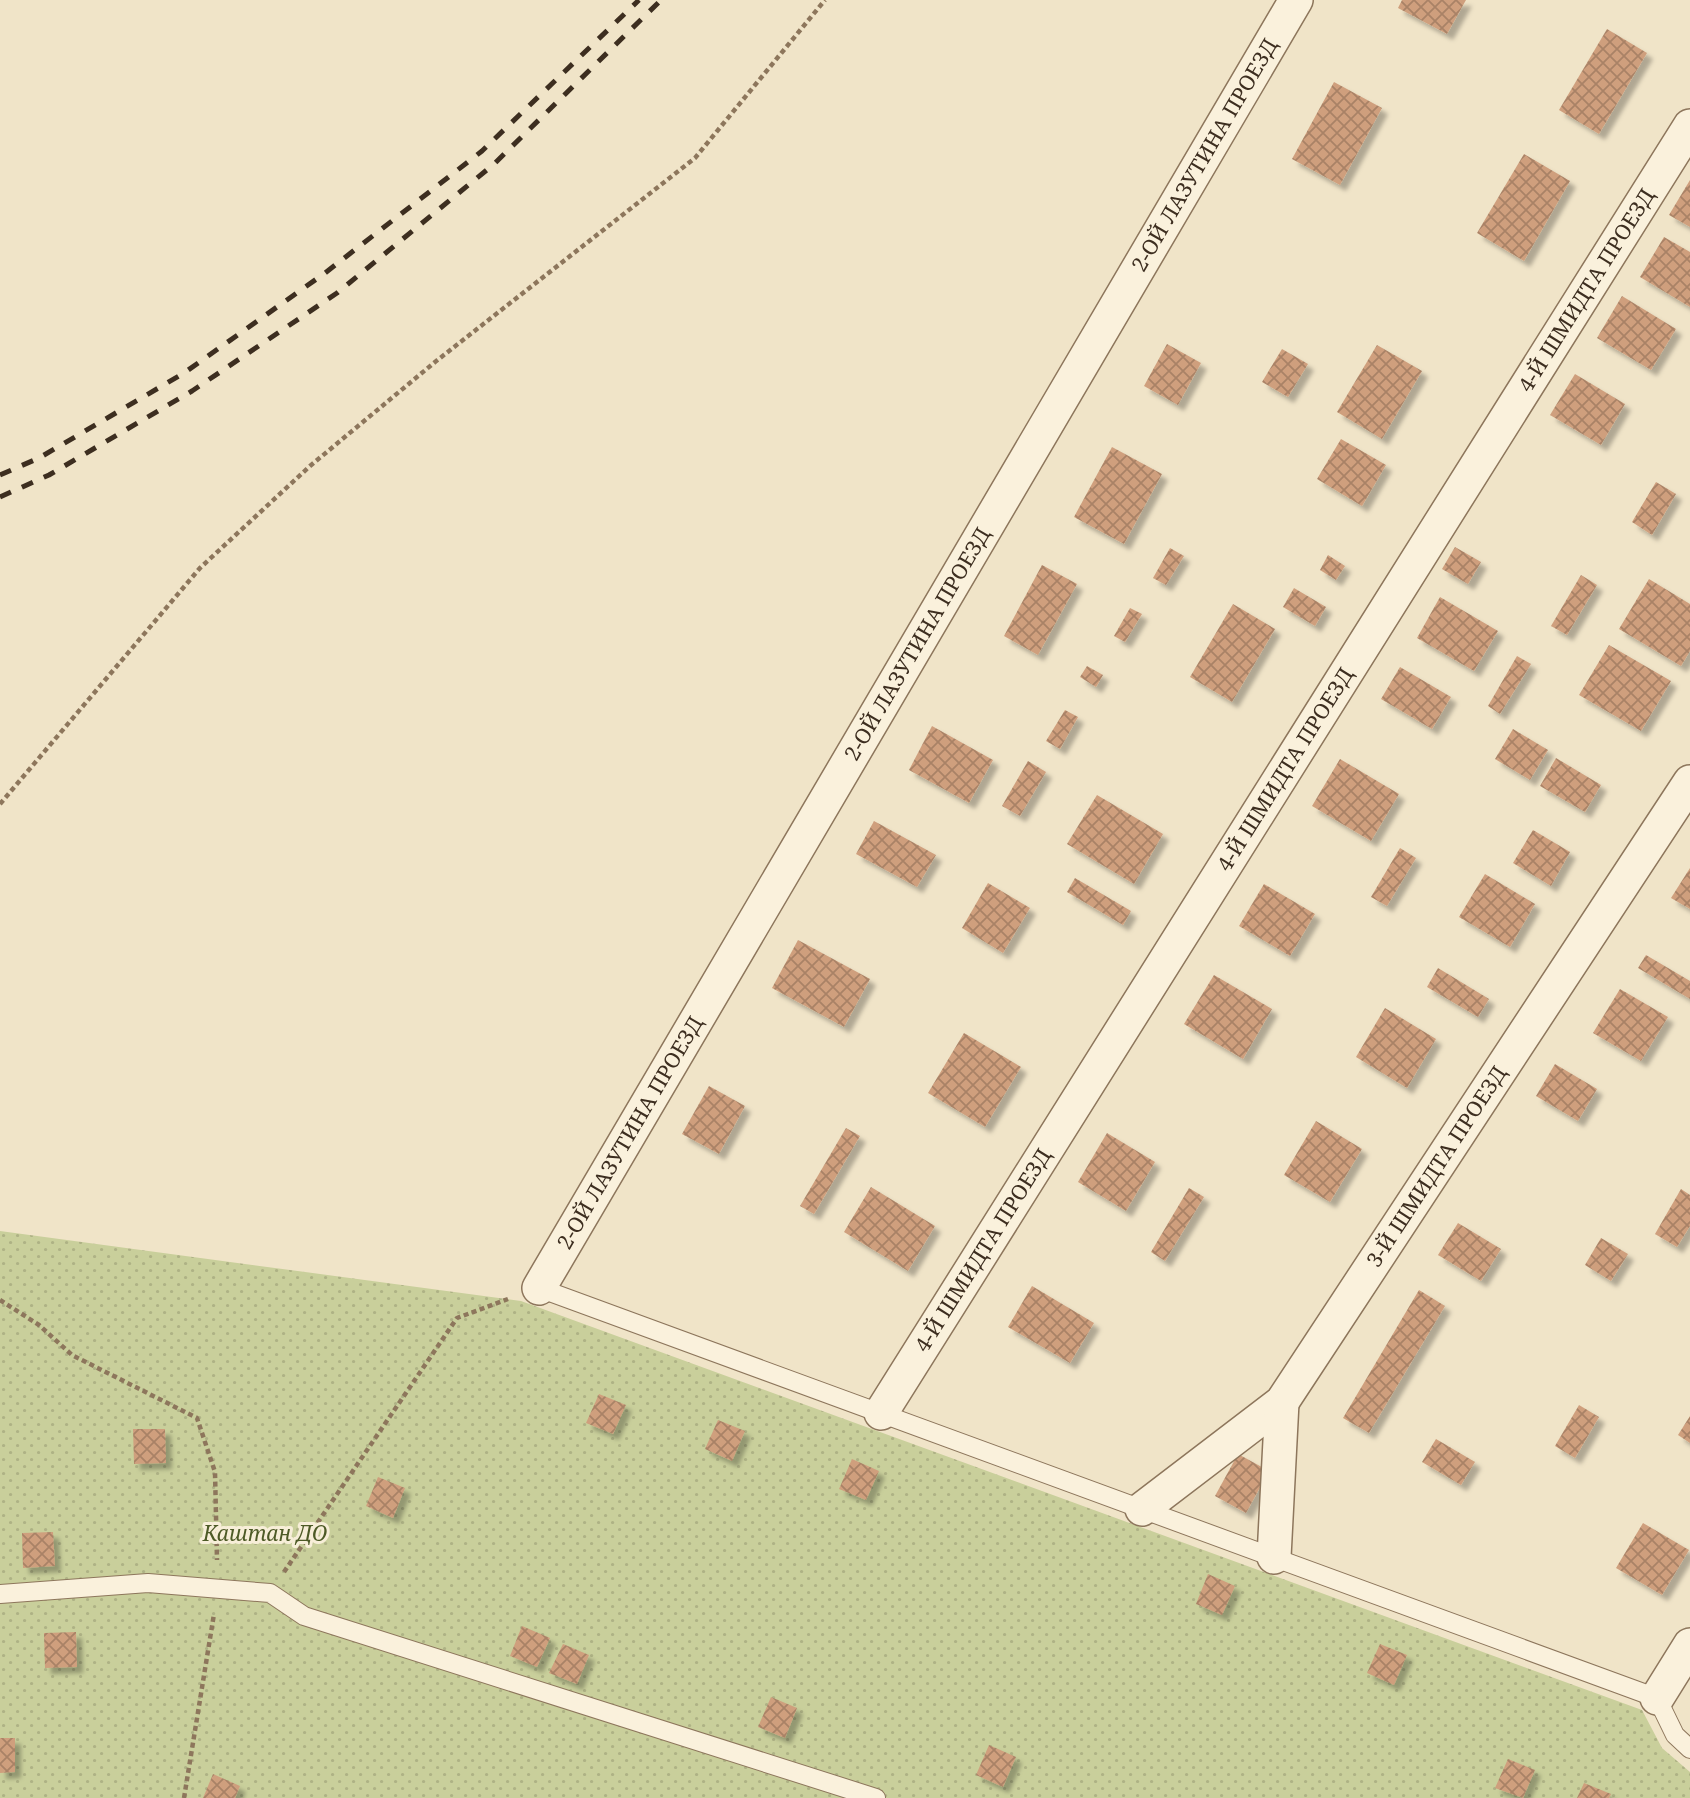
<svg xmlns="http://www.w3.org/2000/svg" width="1690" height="1798" viewBox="0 0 1690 1798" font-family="'Noto Serif',serif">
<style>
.garden{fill:url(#garden-dots)}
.building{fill:url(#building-cross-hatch);filter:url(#shadow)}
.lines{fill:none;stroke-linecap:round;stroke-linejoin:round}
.service-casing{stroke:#8d765c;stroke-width:20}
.minor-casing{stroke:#8d765c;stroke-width:36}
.path{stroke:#8d765c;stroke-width:4.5;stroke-dasharray:5 3.5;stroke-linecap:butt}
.service{stroke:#faf1dc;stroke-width:18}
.minor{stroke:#faf1dc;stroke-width:33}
.rail{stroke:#3d2e20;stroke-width:5;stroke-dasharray:12 12;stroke-linecap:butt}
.labels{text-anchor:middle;stroke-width:6;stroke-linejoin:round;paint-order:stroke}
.street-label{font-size:21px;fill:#3d2e20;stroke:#f7eed8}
.park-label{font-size:21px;font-style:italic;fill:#4d5a26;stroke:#f7eed8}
</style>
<defs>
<pattern id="garden-dots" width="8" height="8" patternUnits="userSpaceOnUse" patternTransform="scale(1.75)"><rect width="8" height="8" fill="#c9cf9b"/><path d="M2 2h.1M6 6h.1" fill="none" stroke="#aeb285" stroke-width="1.8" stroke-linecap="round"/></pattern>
<pattern id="building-cross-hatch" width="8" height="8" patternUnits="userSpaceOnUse" patternTransform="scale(1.75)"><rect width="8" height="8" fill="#cf9f7d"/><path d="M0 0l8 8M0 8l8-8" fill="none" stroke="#a98266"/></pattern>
<filter id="shadow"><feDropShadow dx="6" dy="6" stdDeviation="2" flood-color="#0004"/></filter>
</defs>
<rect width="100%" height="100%" fill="#f0e4c8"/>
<!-- garden -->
<path class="garden" d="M0 1231 521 1301 1642 1710 1662 1748 1690 1772V1798H0Z"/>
<!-- building -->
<g class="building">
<path d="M1402 0H1466L1447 34 1398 8Z"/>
<path d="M1607 29 1647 53 1599 134 1559 110Z"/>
<path d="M1334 82 1382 108 1340 185 1292 159Z"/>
<path d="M1524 154 1570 181 1524 261 1477 233Z"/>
<path d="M1690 180V227L1669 215Z"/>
<path d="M1664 237 1690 252V307L1640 277Z"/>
<path d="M1622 296 1676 329 1651 370 1597 338Z"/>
<path d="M1167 344 1201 363 1178 405 1144 386Z"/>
<path d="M1377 345 1422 371 1382 439 1337 412Z"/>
<path d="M1282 349 1308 364 1288 397 1262 382Z"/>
<path d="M1575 374 1625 404 1601 445 1550 415Z"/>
<path d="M1341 439 1386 465 1362 506 1317 479Z"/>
<path d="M1112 447 1162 474 1124 544 1074 517Z"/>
<path d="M1656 482 1676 494 1652 535 1632 522Z"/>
<path d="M1455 547 1481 562 1468 584 1442 569Z"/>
<path d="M1170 548 1184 556 1166 585 1153 578Z"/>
<path d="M1328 555 1345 566 1336 580 1320 570Z"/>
<path d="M1042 565 1077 584 1038 655 1004 636Z"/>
<path d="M1581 575 1597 585 1567 635 1551 626Z"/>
<path d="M1649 579 1690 604V651L1681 666 1619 629Z"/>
<path d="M1294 588 1326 607 1315 626 1283 607Z"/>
<path d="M1440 597 1498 631 1474 671 1417 638Z"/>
<path d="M1233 604 1275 629 1232 702 1190 677Z"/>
<path d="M1130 608 1142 614 1125 642 1114 636Z"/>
<path d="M1609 645 1671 681 1641 731 1579 695Z"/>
<path d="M1517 656 1531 664 1500 714 1488 706Z"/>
<path d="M1087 666 1103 675 1096 687 1080 677Z"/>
<path d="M1400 667 1451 697 1432 729 1381 699Z"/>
<path d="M1065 710 1078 717 1060 749 1046 741Z"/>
<path d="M932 726 993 760 969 803 909 770Z"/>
<path d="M1513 729 1548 750 1530 780 1495 759Z"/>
<path d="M1556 758 1601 785 1585 812 1540 786Z"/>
<path d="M1340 759 1399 794 1371 841 1312 806Z"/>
<path d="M1028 761 1046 772 1020 816 1002 806Z"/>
<path d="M1097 795 1163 834 1134 884 1067 844Z"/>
<path d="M874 821 936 855 917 887 856 854Z"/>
<path d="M1533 830 1570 852 1551 886 1513 863Z"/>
<path d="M1400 848 1416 858 1387 906 1371 897Z"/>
<path d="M1690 868V909L1671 898Z"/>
<path d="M1485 874 1535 904 1510 947 1459 917Z"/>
<path d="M1075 878 1131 911 1123 925 1067 892Z"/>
<path d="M988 883 1030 908 1003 953 962 928Z"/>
<path d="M1264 884 1315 914 1290 956 1239 926Z"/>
<path d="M798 940 870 979 844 1027 772 988Z"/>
<path d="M1646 955 1690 981V999L1638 968Z"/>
<path d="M1438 968 1489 999 1478 1017 1427 987Z"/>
<path d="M1214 975 1272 1009 1243 1059 1184 1024Z"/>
<path d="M1620 989 1668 1017 1641 1061 1593 1033Z"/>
<path d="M1385 1008 1436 1039 1407 1088 1356 1057Z"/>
<path d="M964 1033 1021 1067 985 1127 928 1093Z"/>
<path d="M1555 1064 1597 1089 1578 1121 1536 1096Z"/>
<path d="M709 1086 745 1106 719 1154 682 1134Z"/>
<path d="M1316 1121 1362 1149 1330 1202 1284 1175Z"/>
<path d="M846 1128 860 1136 814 1214 800 1206Z"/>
<path d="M1107 1133 1155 1162 1126 1211 1078 1182Z"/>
<path d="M871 1187 935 1226 908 1271 844 1232Z"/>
<path d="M1189 1188 1204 1197 1165 1261 1151 1252Z"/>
<path d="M1681 1189 1690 1195V1226L1677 1247 1655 1234Z"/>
<path d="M1458 1223 1501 1249 1481 1281 1438 1255Z"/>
<path d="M1601 1238 1628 1254 1611 1281 1585 1265Z"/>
<path d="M1032 1286 1094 1323 1070 1363 1008 1327Z"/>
<path d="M1419 1290 1445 1306 1369 1433 1343 1418Z"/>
<path d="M599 1394 626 1405 613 1434 586 1423Z"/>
<path d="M1579 1405 1599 1417 1575 1458 1555 1446Z"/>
<path d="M1690 1416V1443L1678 1435Z"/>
<path d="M718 1420 745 1431 732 1461 705 1449Z"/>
<path d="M133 1429H165L166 1463 134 1464Z"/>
<path d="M1436 1439 1475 1462 1461 1485 1422 1462Z"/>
<path d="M1238 1454 1269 1471 1246 1513 1215 1496Z"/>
<path d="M852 1459 879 1471 866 1500 839 1489Z"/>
<path d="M378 1477 405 1488 393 1518 366 1506Z"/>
<path d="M1643 1523 1689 1550 1662 1595 1616 1568Z"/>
<path d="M53 1532 55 1566 23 1568 22 1533Z"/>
<path d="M1208 1574 1235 1586 1222 1615 1196 1604Z"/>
<path d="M522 1626 550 1638 537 1667 510 1656Z"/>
<path d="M76 1632 77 1667 45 1668 44 1633Z"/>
<path d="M563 1644 589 1655 577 1684 549 1673Z"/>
<path d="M1380 1644 1407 1655 1394 1685 1367 1673Z"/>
<path d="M771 1697 797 1708 785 1738 758 1727Z"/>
<path d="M0 1738H15V1772L0 1773Z"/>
<path d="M989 1745 1016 1757 1003 1787 976 1775Z"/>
<path d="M1508 1759 1535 1770 1523 1798 1495 1788Z"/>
<path d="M213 1774 240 1786 235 1798H203Z"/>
<path d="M1584 1783 1611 1794 1609 1798H1577Z"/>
</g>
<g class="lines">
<defs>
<g id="service">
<path d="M539 1288 1657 1698 1675 1735 1690 1749"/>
<path d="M0 1594 148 1583 270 1593 304 1616 876 1798"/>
</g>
<g id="minor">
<path id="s1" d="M539 1288 1296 0"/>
<path id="s2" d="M881 1413 1690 126"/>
<path id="s3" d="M1142 1509 1282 1402 1690 782"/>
<path d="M1274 1557 1282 1402"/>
<path d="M1657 1698 1690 1645"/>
</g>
</defs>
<!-- service casing -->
<use href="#service" class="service-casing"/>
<!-- minor casing -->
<use href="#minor" class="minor-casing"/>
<!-- path -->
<g class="path">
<path d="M0 804 200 568 310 466 435 362 695 158 825 0"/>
<path d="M0 1300 39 1325 72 1355 197 1418 215 1472 217 1560"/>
<path d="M284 1572 457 1318 508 1299"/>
<path d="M184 1798 214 1614"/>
</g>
<!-- service -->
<use href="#service" class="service"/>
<!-- minor -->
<use href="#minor" class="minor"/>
<!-- rail -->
<g class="rail">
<path d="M0 475 39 458 184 373 325 273 482 151 639 0"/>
<path d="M0 497 49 475 192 391 337 293 494 164 661 0"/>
</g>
</g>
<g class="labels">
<!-- street labels -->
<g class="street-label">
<text dy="7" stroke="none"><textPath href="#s1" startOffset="1314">2-ОЙ ЛАЗУТИНА ПРОЕЗД</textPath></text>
<text dy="7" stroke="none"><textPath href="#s2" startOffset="1326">4-Й ШМИДТА ПРОЕЗД</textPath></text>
<text dy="7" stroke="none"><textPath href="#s1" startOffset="747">2-ОЙ ЛАЗУТИНА ПРОЕЗД</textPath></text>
<text dy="7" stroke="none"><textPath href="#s2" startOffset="760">4-Й ШМИДТА ПРОЕЗД</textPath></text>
<text dy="7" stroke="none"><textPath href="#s1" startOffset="180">2-ОЙ ЛАЗУТИНА ПРОЕЗД</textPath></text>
<text dy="7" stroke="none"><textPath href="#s3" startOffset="458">3-Й ШМИДТА ПРОЕЗД</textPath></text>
<text dy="7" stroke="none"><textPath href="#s2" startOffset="192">4-Й ШМИДТА ПРОЕЗД</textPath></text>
</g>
<!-- park labels -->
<g class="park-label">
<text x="265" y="1541">Каштан ДО</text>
</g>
</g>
</svg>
